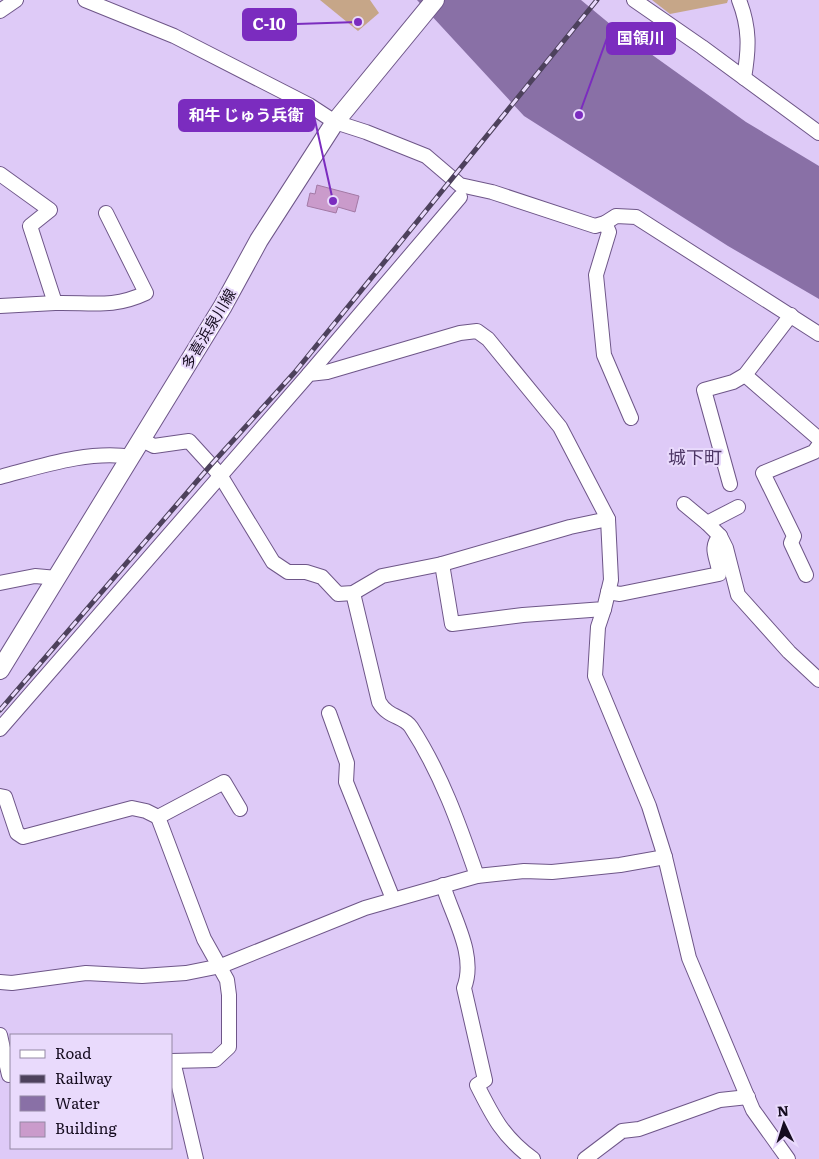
<svg xmlns="http://www.w3.org/2000/svg" width="819" height="1159" viewBox="0 0 819 1159" font-family="Literata,'Noto Sans JP',serif">
<style>
.green{fill:#c6a688}
.water{fill:#8970a6}
.building{fill:#ca9bcb;stroke:#a379a5}
.lines{fill:none;stroke-linecap:round;stroke-linejoin:round}
.minor-casing{stroke:#6e5688;stroke-width:16}
.major-casing{stroke:#6e5688;stroke-width:20}
.minor{stroke:#fff;stroke-width:14}
.major{stroke:#fff;stroke-width:18}
.rail-casing{stroke:#4d415c;stroke-width:5}
.rail{stroke:#e9dafc;stroke-width:3;stroke-dasharray:9;stroke-linecap:butt}
.labels{text-anchor:middle;stroke-width:4;stroke-linejoin:round;paint-order:stroke}
.street-label{font-size:15px;fill:#150c1f;stroke:#e9dafc}
.quarter-label{font-size:18px;fill:#4d3665;stroke:#e9dafc}
.leader{fill:none;stroke:#7b2cbf;stroke-width:2}
.callout-dot{fill:#7b2cbf;stroke:#e9dafc;stroke-width:2}
.callout{fill:#7b2cbf;stroke:#7b2cbf;stroke-width:2}
.callout-label{font-size:16px;text-anchor:middle;font-weight:bold;fill:#fff}
</style>
<rect width="100%" height="100%" fill="#decaf7"/>
<!-- green -->
<g class="green">
<path d="M320 0H370L379 13 358 31Z"/>
<path d="M652 0H728L727 3 670 14Z"/>
</g>
<!-- water -->
<path class="water" d="M417 0H581L616 29 746 122 819 166V299L728 246 524 116Z"/>
<!-- building -->
<path class="building" d="M317 185 359 196 355 212 338 207 336 213 307 206 310 193 315 194Z"/>
<g class="lines">
<defs>
<g id="minor">
<path d="M85 0 174 36 309 105 335 122 366 132 426 156 460 185 492 192 595 226 605 223 616 216 636 217 819 334"/>
<path d="M634 0 702 47 819 133"/>
<path d="M739 0C750 28 749 49 744 78"/>
<path d="M0 11 16 0"/>
<path d="M0 174 50 210 30 226 55 303"/>
<path d="M605 223 609 232 596 275 604 355 631 418"/>
<path d="M0 306C18 305 36 304 55 303 90 302 112 309 146 293L106 213"/>
<path d="M309 374 460 197"/>
<path d="M745 375 819 439"/>
<path d="M142 440 154 446 189 441 220 475 273 562 288 572H306L322 577 338 594 353 593 382 576 442 564 570 527 608 519"/>
<path d="M0 477C42 466 89 450 132 457"/>
<path d="M730 484 704 390 733 382 745 375 791 315"/>
<path d="M684 504 707 523 738 507"/>
<path d="M707 523 720 536 726 548 738 595 789 652 819 680"/>
<path d="M806 575 791 543 794 536 763 473 814 452 819 445"/>
<path d="M0 583 35 576 57 578"/>
<path d="M608 592 620 594 719 574C719 559 708 549 720 536"/>
<path d="M353 593 379 702C388 718 404 716 411 727 441 773 459 824 477 876"/>
<path d="M604 609 598 627 595 676 649 806 665 857 689 958 753 1110 788 1159"/>
<path d="M329 713 347 763 346 782 393 899"/>
<path d="M0 729 309 374 327 372 460 333 477 331 488 339 560 427 608 519 611 580 604 609 523 615 452 624 442 564"/>
<path d="M0 796 5 797 17 833 23 837 132 808 146 811 158 817"/>
<path d="M443 885C452 916 477 955 464 988L485 1080 477 1085C493 1117 503 1137 533 1159"/>
<path d="M0 982 12 983 86 973 142 976 186 973 221 966 365 908 477 876 524 871 552 872 620 865 665 857"/>
<path d="M0 1035 9 1075"/>
<path d="M171 1061 215 1060 229 1047V995L227 980 204 939 158 817 224 782 240 809"/>
<path d="M173 1061 196 1159"/>
<path d="M585 1159 622 1131 639 1129 720 1100 748 1097"/>
</g>
<path id="major" d="M0 670 223 306 259 240 335 122 435 0"/>
</defs>
<!-- minor casing -->
<use href="#minor" class="minor-casing"/>
<!-- major casing -->
<use href="#major" class="major-casing"/>
<!-- minor -->
<use href="#minor" class="minor"/>
<!-- major -->
<use href="#major" class="major"/>
<defs>
<path id="rail" d="M0 710 210 466 295 372 597 0"/>
</defs>
<!-- rail casing -->
<use href="#rail" class="rail-casing"/>
<!-- rail -->
<use href="#rail" class="rail"/>
</g>
<g class="labels">
<!-- street labels -->
<g class="street-label">
<text transform="translate(209 329) rotate(-59)" y="5">多喜浜泉川線</text>
</g>
<!-- quarter labels -->
<g class="quarter-label">
<text x="695" y="464">城下町</text>
</g>
</g>
<!-- callouts -->
<path class="leader" d="M358 22L296 24M579 115L607 38M333 201L314 116"/>
<g class="callout-dot">
<circle cx="358" cy="22" r="5"/>
<circle cx="579" cy="115" r="5"/>
<circle cx="333" cy="201" r="5"/>
</g>
<g class="callout">
<rect x="243" y="9" width="53" height="31" rx="5"/>
<rect x="607" y="23" width="68" height="31" rx="5"/>
<rect x="179" y="100" width="135" height="31" rx="5"/>
</g>
<g class="callout-label">
<text x="269" y="30">C-10</text>
<text x="641" y="44">国領川</text>
<text x="246" y="121">和牛 じゅう兵衛</text>
</g>
<!-- legend -->
<rect x="10" y="1034" width="162" height="115" fill="#e9dafc" stroke="#9488a4"/>
<rect x="20" y="1050" width="25" height="8" fill="#ffffff" stroke="#9488a4"/>
<text x="55" y="1059" font-size="15" fill="#150c1f">Road</text>
<rect x="20" y="1075" width="25" height="8" fill="#4d415c" stroke="#9488a4"/>
<text x="55" y="1084" font-size="15" fill="#150c1f">Railway</text>
<rect x="20" y="1096" width="25" height="15" fill="#8970a6" stroke="#9488a4"/>
<text x="55" y="1109" font-size="15" fill="#150c1f">Water</text>
<rect x="20" y="1122" width="25" height="15" fill="#ca9bcb" stroke="#9488a4"/>
<text x="55" y="1134" font-size="15" fill="#150c1f">Building</text>
<!-- north arrow -->
<g transform="translate(784 1124) rotate(356)" stroke="#e9dafc" stroke-width="4" paint-order="stroke">
<path d="M0-4L9 19L0 12L-9 19Z" fill="#150c1f"/>
<text y="-8" font-size="14" font-weight="bold" text-anchor="middle" fill="#150c1f">N</text>
</g>
</svg>
